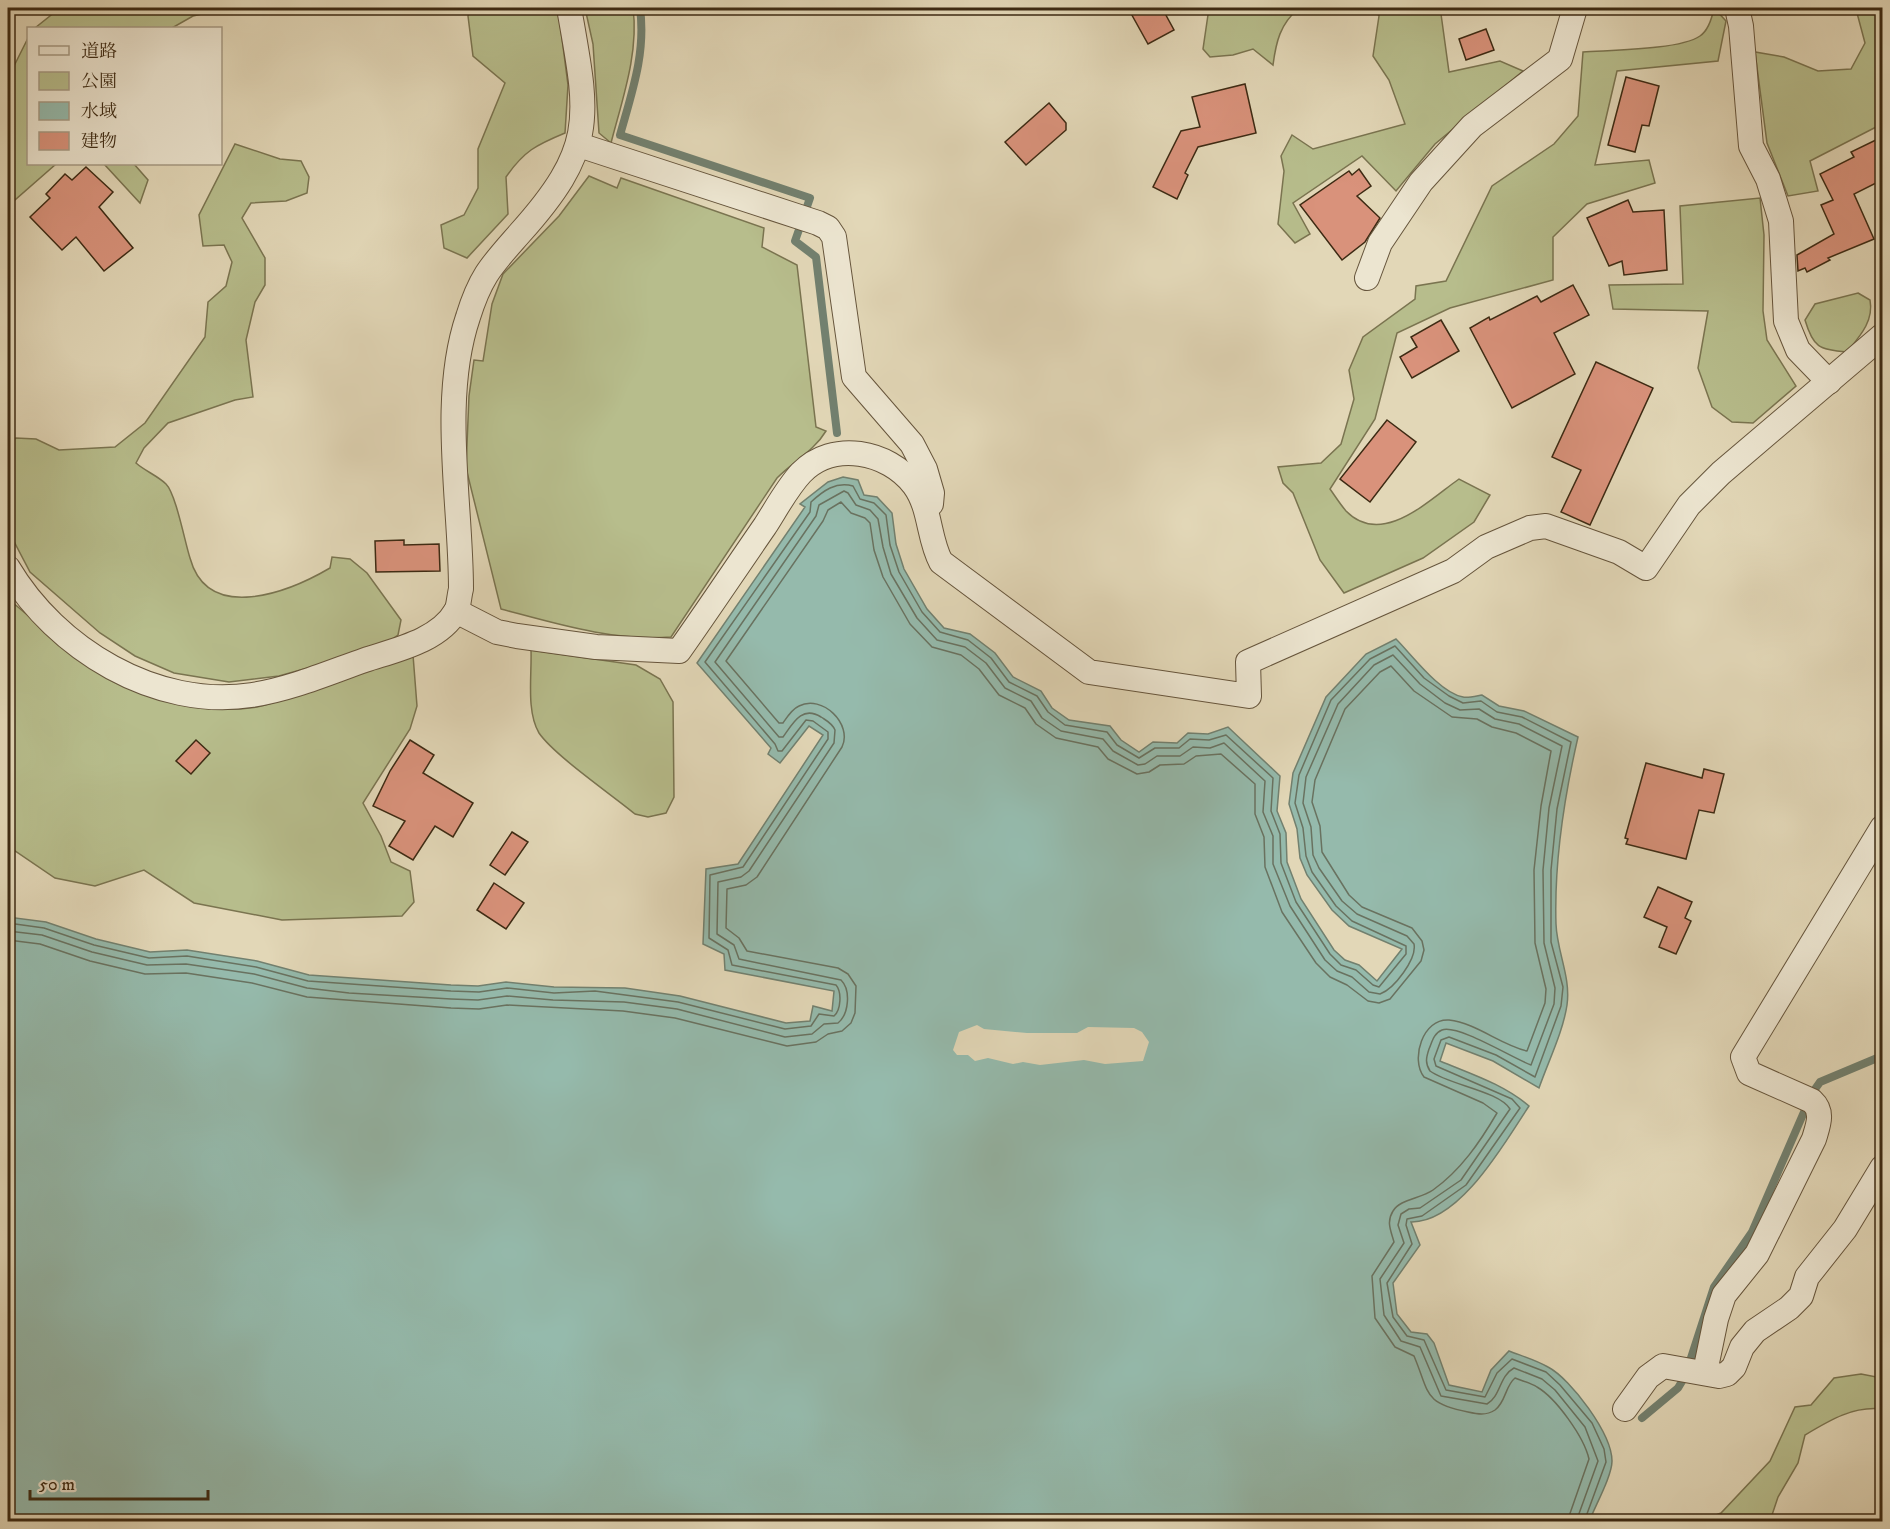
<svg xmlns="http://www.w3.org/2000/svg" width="1890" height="1529" viewBox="0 0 1890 1529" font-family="'IM FELL DW Pica','Noto Serif JP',serif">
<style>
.green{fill:#b7bd8c;stroke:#7a7450;stroke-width:1.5}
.water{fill:#95baac;stroke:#72806f;stroke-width:1.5}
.pier{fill:#e2d7b7}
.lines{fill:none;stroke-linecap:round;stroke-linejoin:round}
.shore{stroke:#697260;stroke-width:1.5}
.stream{stroke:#72806f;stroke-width:8}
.building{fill:#d9927b;stroke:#3d2a13;stroke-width:1.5}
.street-casing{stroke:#66553c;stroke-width:26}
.street{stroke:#ece5d0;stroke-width:24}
</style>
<rect width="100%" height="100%" fill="#e2d7b7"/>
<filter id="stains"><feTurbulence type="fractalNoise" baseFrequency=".00333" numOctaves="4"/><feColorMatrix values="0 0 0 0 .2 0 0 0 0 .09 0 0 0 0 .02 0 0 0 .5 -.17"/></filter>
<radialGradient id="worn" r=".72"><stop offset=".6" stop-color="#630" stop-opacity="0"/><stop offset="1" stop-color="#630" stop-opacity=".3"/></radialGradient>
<!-- green -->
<g class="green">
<path d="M60 8H228L193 16 172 28H35Z"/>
<path d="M470 8H558L568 85 565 133C536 145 524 151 506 177L508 214 467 258 444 248 441 225 464 215 478 188V149L505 83 473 56 468 16Z"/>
<path d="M585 8H633C639 53 622 100 611 143L599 133 593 44Z"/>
<path d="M1209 8H1299C1280 24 1276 42 1273 65L1253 49 1233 55 1210 57 1203 49Z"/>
<path d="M1374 8H1435L1441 14 1449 72 1500 61 1523 71 1435 144 1396 191 1362 156 1293 203 1310 234 1295 243 1278 224 1284 171 1281 156 1292 135 1313 149 1405 124 1389 80 1373 56 1379 16Z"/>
<path d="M1714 8 1726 21 1718 61 1617 71 1595 165 1649 160 1655 183 1587 204 1553 237V280L1450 308 1397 333 1375 419 1330 489C1335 496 1340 504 1346 511 1382 548 1429 500 1459 479L1490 495 1474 522 1423 558 1344 593 1320 560 1293 493 1283 483 1278 467 1321 463 1341 444 1354 399 1349 370 1363 337 1415 299 1416 286 1446 281 1492 186 1554 144 1578 116 1583 52C1609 50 1680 50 1700 36 1709 30 1712 18 1714 8Z"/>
<path d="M1850 8H1882V124L1810 161 1818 191 1788 196 1767 143 1755 52 1784 57 1818 71 1851 69 1865 43 1857 13Z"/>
<path d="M28 38V164H56L8 206V78Z"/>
<path d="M235 144 280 159 301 161 309 177 307 193 286 201 251 203 242 218 265 258V285L255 302 246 340 253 397 235 400 168 423 144 448 136 463C145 471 158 476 166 484 176 494 185 543 190 558 208 624 289 592 330 568L332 557 350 559 367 573 401 620 398 635 379 648 279 676 229 682 174 673 135 656 100 633 30 572 8 530V443L16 438 36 439 59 450 115 447 145 423 205 337 208 302 226 286 232 262 224 245 203 246 199 215Z"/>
<path d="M104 164H134L148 180 140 203Z"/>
<path d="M589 176 617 188 621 178 764 228 762 247 797 265 816 427 826 431C814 451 794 461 777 478L671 637C615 642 554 623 501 609L466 468 469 396 474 360 483 361 492 304 503 274 559 216Z"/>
<path d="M1760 198 1764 235 1763 311 1767 340 1796 386 1753 423 1732 422 1712 407 1698 368 1708 311 1613 309 1609 285 1683 284 1680 206Z"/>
<path d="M1858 293 1870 300C1874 321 1860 336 1847 352 1819 350 1813 347 1805 320L1815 304Z"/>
<path d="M8 594 11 601C85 665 153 722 257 707 274 704 293 695 309 690 344 678 378 667 413 655L417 706 410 729 363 803 381 836 391 862 410 871 414 902 402 916 282 920 194 903 144 870 95 886 55 878 8 846Z"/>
<path d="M531 650 636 665 660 679 673 702 674 797 666 813 648 817 635 814C612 795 554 755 539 733 526 711 532 675 531 650Z"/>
<path d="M1861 1374 1882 1378V1409C1853 1406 1830 1420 1805 1435L1798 1463 1778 1497 1770 1521H1701L1721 1513 1770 1461 1795 1407 1811 1405 1834 1378Z"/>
</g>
<!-- water -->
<path class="water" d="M843 477 858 480 864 495 877 497 892 513 896 544 904 569 927 609 944 628 970 634 995 653 1013 677 1041 691 1052 708 1069 720 1110 726 1121 740 1139 752 1153 742 1177 743 1188 733 1208 734 1228 727 1280 776 1277 811 1286 833 1287 862 1301 899 1334 950 1345 960 1359 965 1377 981 1402 949 1349 926 1332 910 1307 875 1300 858 1297 829 1289 804 1293 773 1326 697 1366 654 1396 639C1412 655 1440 693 1463 697 1468 698 1476 696 1482 695L1499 706 1524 711 1578 737C1564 798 1554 860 1556 924 1557 952 1571 977 1567 1005 1563 1032 1548 1062 1539 1088L1493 1061 1446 1043 1440 1061C1471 1074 1503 1084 1529 1106 1505 1142 1460 1223 1411 1222L1420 1245 1393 1283 1397 1314 1411 1332 1427 1334 1434 1343 1449 1385 1482 1392 1491 1370 1509 1351C1522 1356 1536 1360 1548 1367 1571 1379 1612 1434 1612 1461 1612 1476 1595 1506 1589 1522L8 1521V917L46 922 96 939 150 952 187 950 257 961 309 975 451 985 478 986 506 982 554 987 625 988 680 996 786 1023 810 1021 813 1006 832 1011 834 991 725 970 724 954 703 944 706 869 738 864 823 735 809 726 780 763 768 754 771 748 697 663 805 507 800 504 828 482Z"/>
<!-- pier -->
<path class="pier" d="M977 1025 984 1029 1027 1033H1077L1088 1027 1134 1028 1142 1032 1149 1042 1143 1061 1105 1064 1084 1060 1040 1065 1023 1062 1013 1064 988 1058 975 1061 968 1055H957L953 1050 959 1032Z"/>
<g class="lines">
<!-- shore -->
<g class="shore">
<path d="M8 923 44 928 94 945 149 958 187 956 256 967 308 981 451 991 479 992 507 988 554 993 595 991 678 1002 785 1029 811 1026 819 1014 834 1016C841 1010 842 992 836 985L732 965 728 950 709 938 710 875 743 867 828 739V732L813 721 806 720 782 751H778L775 744 705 662 810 512 811 502C823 491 836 481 853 486L860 499 874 503 886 515 890 545 899 572 922 612 940 632 968 640 991 658 1009 682 1037 696 1048 712 1065 725 1107 732 1117 745 1139 758 1155 748H1179L1190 739 1209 740 1226 735 1273 778 1271 811 1280 834 1281 863 1296 902 1330 954 1341 965 1356 970 1373 985 1379 987 1406 954V946L1352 921 1336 906 1312 872 1306 856 1303 828 1295 803 1299 775 1331 700 1370 659 1395 646 1424 678 1449 696 1463 703 1481 701 1497 712 1522 717 1571 742 1557 809 1551 870V942L1563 987 1561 1006 1535 1077 1496 1055 1449 1037 1441 1040 1434 1059 1436 1066 1512 1099 1520 1108 1466 1185 1422 1216 1407 1219 1406 1225 1412 1244 1387 1283 1393 1317 1407 1336 1424 1340 1446 1390 1485 1397 1497 1373 1512 1359 1546 1372 1560 1385 1592 1423 1604 1449 1606 1462 1584 1522"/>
<path d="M8 931 42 935 92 952 147 965 186 964 254 974 307 988 349 993 451 999 478 1000 507 996 553 1000 624 1002 677 1009 785 1037 812 1034 824 1024 838 1023C849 1014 851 990 841 980L739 959 734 945 717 934 718 882 741 877 749 871 834 743 835 730C832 723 827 721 821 717 802 705 793 723 783 737H779L715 662 816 516 819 505 844 491 848 493 856 505 870 510 878 519 883 547 891 574 917 618 937 640 965 647 986 663 1005 688 1031 701 1042 718 1061 731 1103 739 1113 751 1138 765 1145 764 1157 756H1180L1193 747 1210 748 1224 743 1265 781 1263 812 1273 836V864L1290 906 1325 960 1337 971 1352 977 1369 992 1380 994C1394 989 1417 959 1414 944L1407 936 1357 914 1342 901 1319 868 1313 855 1311 827 1303 803 1306 777 1338 704 1374 665 1393 655 1420 684 1445 703 1460 710 1479 709 1495 719 1519 724 1562 746 1549 808 1543 870 1544 943 1555 988 1554 1004 1531 1065C1514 1059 1458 1024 1442 1030 1434 1033 1432 1042 1429 1049 1426 1058 1425 1063 1430 1071 1449 1085 1499 1091 1510 1109L1461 1180 1420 1208 1409 1209 1401 1214 1398 1225 1404 1243 1380 1279 1384 1315 1401 1341 1420 1347 1441 1396 1487 1404C1501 1396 1499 1376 1514 1368L1542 1379 1555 1390 1585 1427 1598 1461 1576 1522"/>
<path d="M8 940 40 944 90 961 145 974 186 973 252 983 307 997 451 1008 479 1009 507 1005 623 1011 675 1018 787 1046 816 1042 828 1034 842 1031 851 1023 855 1013 856 986 848 974 838 968 747 951 739 938 726 928 727 889 746 885 757 877 842 747C853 724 822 694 799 706 792 709 787 717 783 723H779L726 661 823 521 828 510 841 502 851 513 865 518 870 523 874 550 883 577 910 624 932 647 961 655 979 669 999 695 1025 708 1036 724 1056 738 1098 747 1108 759 1137 774 1149 772 1160 765 1184 764 1196 756 1221 754 1255 784V814L1264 837 1265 867 1282 912 1316 963 1330 977 1347 985 1368 1001 1379 1003 1390 999 1421 961 1424 950 1422 941 1412 928 1362 907 1349 895 1322 852 1320 826 1312 802 1315 780 1345 709 1380 672 1391 666 1414 691 1452 717 1477 719 1492 727 1516 733 1551 751 1541 806 1534 870 1535 943 1546 989 1545 1003 1527 1051C1501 1045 1476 1023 1449 1020 1423 1018 1410 1059 1424 1077L1483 1103 1497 1113C1480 1142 1461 1170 1433 1190 1420 1199 1400 1199 1393 1211 1386 1222 1391 1231 1394 1242L1372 1276 1375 1318 1395 1347 1414 1356C1430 1394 1423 1403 1468 1412 1477 1414 1486 1416 1495 1410 1506 1402 1505 1386 1515 1378 1522 1381 1531 1383 1537 1387 1556 1398 1584 1437 1589 1459L1567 1522"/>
</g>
<!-- stream -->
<g class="stream">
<path d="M640 8C646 53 632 92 620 135L810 198 795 241 816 257 837 433"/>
<path d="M1813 1092 1820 1082 1882 1056"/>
<path d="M1690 1361 1714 1287 1752 1232 1804 1112"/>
<path d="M1642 1418 1678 1388 1684 1378"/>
</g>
</g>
<!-- building -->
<g class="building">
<path d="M1128 8H1162L1174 30 1148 44Z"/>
<path d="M1486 29 1494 50 1466 60 1459 39Z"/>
<path d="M1626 77 1659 86 1649 126 1642 125 1635 152 1608 145Z"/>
<path d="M1245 84 1256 133 1198 147 1185 173 1188 175 1177 199 1153 187 1181 131 1200 127 1192 97Z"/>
<path d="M1049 103 1066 123V130L1026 165 1005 142Z"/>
<path d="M1882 137V180L1854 194 1874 239 1828 258 1830 260 1807 272 1805 268 1798 271 1797 255 1834 234 1821 205 1833 200 1820 174 1854 157 1851 152Z"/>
<path d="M86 167 113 192 99 207 133 248 104 271 76 237 62 250 30 217 50 198 46 194 65 174 72 180Z"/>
<path d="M1359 169 1371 186 1357 196 1380 218 1365 242 1342 260 1300 205 1349 171 1352 175Z"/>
<path d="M1628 200 1633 212 1664 210 1667 270 1624 275 1622 261 1609 266 1587 218Z"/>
<path d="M1573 285 1589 315 1554 333 1575 374 1512 408 1470 328 1489 317 1490 320 1537 296 1541 302Z"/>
<path d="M1441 320 1459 351 1412 378 1400 357 1417 347 1411 337Z"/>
<path d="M1596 362 1653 388 1590 525 1561 512 1581 470 1552 457Z"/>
<path d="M1387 420 1416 442 1370 502 1340 479Z"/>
<path d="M404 540V545L439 544 440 571 376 572 375 541Z"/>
<path d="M196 740 210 753 191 774 176 761Z"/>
<path d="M410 740 434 755 423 773 473 803 453 837 435 826 413 860 389 846 405 821 373 806 390 771Z"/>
<path d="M1646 763 1702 778 1704 769 1724 774 1714 813 1699 810 1686 859 1626 844 1628 839 1625 838Z"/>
<path d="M512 832 528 842 505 875 490 865Z"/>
<path d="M494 883 524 903 506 929 477 910Z"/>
<path d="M1658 887 1692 902 1685 918 1691 921 1676 954 1659 947 1667 927 1644 917Z"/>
</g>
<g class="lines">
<defs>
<g id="street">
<path d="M1737 8 1741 26 1751 146 1768 179 1781 221 1786 321 1798 350 1829 382"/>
<path d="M579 145 818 223 828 228 834 237 854 377 912 444 925 469 932 493 931 504"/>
<path d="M1367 278 1380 243 1421 182 1472 126 1560 59 1575 8"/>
<path d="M8 568C56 649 156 710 252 695 291 689 328 673 365 660 395 650 439 641 456 611 459 606 459 596 461 589 461 503 440 400 468 317 481 275 492 265 520 233 598 146 588 116 569 8"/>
<path d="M456 611 497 632 517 636 596 647 679 651C708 610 736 568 765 526 776 509 787 488 801 473 833 440 888 451 914 485 931 508 928 538 941 562L1089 672 1249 696 1248 662 1453 571 1486 547 1530 528 1546 526 1619 552 1646 568 1689 505 1721 473 1882 336"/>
<path d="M1705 1372 1716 1319 1724 1295 1757 1254 1814 1139C1818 1125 1824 1112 1812 1101L1749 1073 1743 1057 1882 828"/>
<path d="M1625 1409 1648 1377 1663 1366 1719 1376 1727 1374 1734 1367 1742 1347 1755 1331 1789 1308 1801 1296 1807 1277 1845 1229 1882 1168"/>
</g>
</defs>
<!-- street casing -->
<use href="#street" class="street-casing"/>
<!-- street -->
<use href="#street" class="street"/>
</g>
<!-- margin -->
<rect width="1890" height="1529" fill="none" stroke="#e2d7b7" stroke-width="30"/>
<rect x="9" y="9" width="1872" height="1511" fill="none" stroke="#3d2a13" stroke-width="3"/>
<rect x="15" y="15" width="1860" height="1499" fill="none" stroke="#3d2a13" stroke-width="1.5"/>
<!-- legend -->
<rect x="27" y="27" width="195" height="138" fill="#ece5d0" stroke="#a69a84" stroke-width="1.5"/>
<rect x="39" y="46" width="30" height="9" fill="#ece5d0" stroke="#a69a84" stroke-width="1.5"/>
<text x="81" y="57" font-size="18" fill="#3d2a13">道路</text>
<rect x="39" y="72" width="30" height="18" fill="#b7bd8c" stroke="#a69a84" stroke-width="1.5"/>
<text x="81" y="87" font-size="18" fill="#3d2a13">公園</text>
<rect x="39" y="102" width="30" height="18" fill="#95baac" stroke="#a69a84" stroke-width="1.5"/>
<text x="81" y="117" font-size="18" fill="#3d2a13">水域</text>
<rect x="39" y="132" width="30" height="18" fill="#d9927b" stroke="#a69a84" stroke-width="1.5"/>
<text x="81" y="147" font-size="18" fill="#3d2a13">建物</text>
<!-- scale -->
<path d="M30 1490v9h178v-9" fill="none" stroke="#3d2a13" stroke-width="3"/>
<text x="39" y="1490" font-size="18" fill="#3d2a13" stroke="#ece5d0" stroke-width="4.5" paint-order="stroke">50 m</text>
<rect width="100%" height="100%" filter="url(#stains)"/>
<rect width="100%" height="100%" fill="url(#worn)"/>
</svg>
